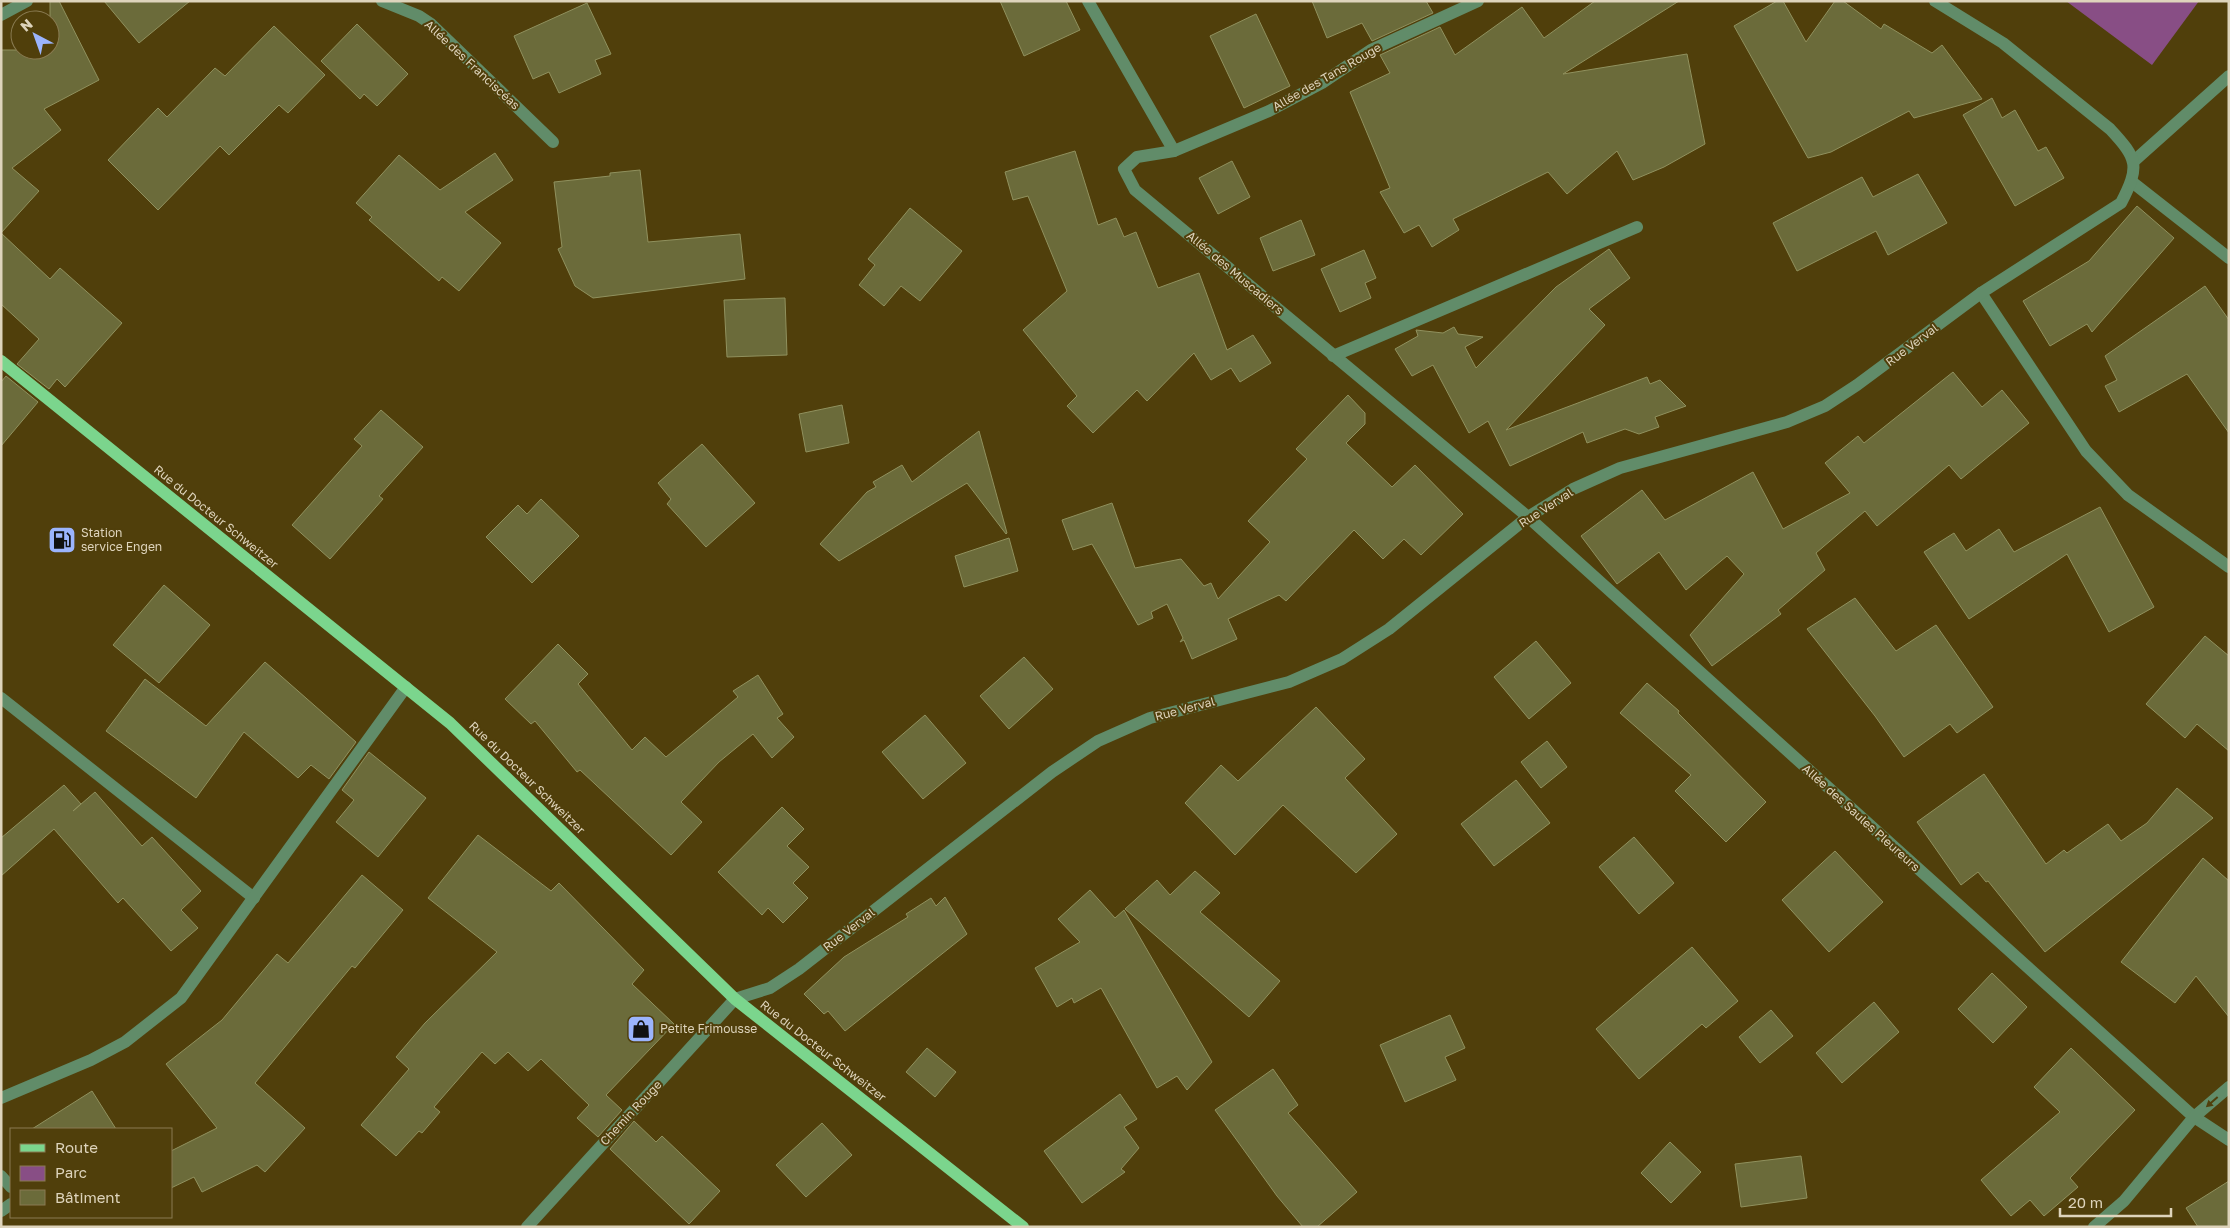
<svg xmlns="http://www.w3.org/2000/svg" width="2230" height="1228" viewBox="0 0 2230 1228" font-family="'Golos Text',sans-serif">
<style>
.green{fill:#884e85}
.building{fill:#6b6b3a;stroke:#90915e}
.lines{fill:none;stroke-linecap:round;stroke-linejoin:round}
.minor{stroke:#618c69;stroke-width:12}
.major{stroke:#7bd58d;stroke-width:12}
.oneway{fill:#503f0b}
.labels{text-anchor:middle;stroke-width:4;stroke-linejoin:round;paint-order:stroke}
.street-label{font-size:12px;fill:#ded4bc;stroke:#503f0b}
.poi-label{font-size:12px;fill:#ded4bc;stroke:#503f0b;text-anchor:start}
</style>
<rect width="100%" height="100%" fill="#503f0b"/>
<!-- green -->
<path class="green" d="M2066 1H2199L2152 65Z"/>
<!-- building -->
<g class="building">
<path d="M50 1H59L99 80 44 109 61 130 12 168 39 191 1 233 50 279 60 268 122 323 65 387 57 379 49 389 17 364 39 339 1 304V50H50Z"/>
<path d="M104 1H190L139 43Z"/>
<path d="M1000 1H1066L1080 30 1024 56Z"/>
<path d="M1312 1H1426L1433 13 1372 41 1362 23 1327 38Z"/>
<path d="M1595 1H1679L1563 74 1687 54 1705 144 1664 167 1633 180 1617 151 1567 194 1548 172 1453 219 1459 230 1432 247 1419 225 1404 233 1380 192 1390 188 1350 92 1390 73 1380 55 1440 27 1455 55 1522 7 1544 38Z"/>
<path d="M1777 1H1783L1806 42 1835 1H1843L1881 29 1884 24 1932 53 1942 45 1982 99 1914 118 1909 111 1831 152 1808 158 1734 26Z"/>
<path d="M587 3 611 54 595 60 601 74 559 93 549 72 533 79 514 36Z"/>
<path d="M1256 14 1290 86 1244 108 1210 36Z"/>
<path d="M357 24 408 74 377 106 364 94 360 99 321 61Z"/>
<path d="M274 26 325 75 288 113 279 105 229 155 220 146 158 210 108 160 158 108 167 117 215 68 225 76Z"/>
<path d="M1992 98 2002 118 2015 110 2038 151 2046 147 2064 178 2015 206 1963 115Z"/>
<path d="M1075 151 1098 225 1116 218 1124 237 1136 232 1158 288 1199 273 1227 350 1253 335 1271 363 1240 382 1231 368 1211 380 1194 353 1147 401 1137 390 1093 433 1067 406 1077 396 1023 330 1067 291 1028 196 1013 200 1005 172Z"/>
<path d="M495 153 513 180 465 212 501 243 459 291 442 277 439 281 369 220 372 217 356 203 399 155 440 190Z"/>
<path d="M1232 161 1250 197 1218 214 1199 178Z"/>
<path d="M640 170 648 242 740 234 745 279 593 298 575 286 558 249 562 247 554 182 610 176V173Z"/>
<path d="M1918 174 1947 223 1888 255 1876 231 1797 271 1773 223 1862 177 1873 197Z"/>
<path d="M2137 206 2174 238 2092 332 2087 324 2050 346 2023 301 2089 261Z"/>
<path d="M910 208 962 251 920 301 901 286 884 306 859 285 875 265 868 259Z"/>
<path d="M1301 220 1315 255 1273 271 1260 238Z"/>
<path d="M1609 249 1630 278 1589 309 1605 325 1506 430 1647 377 1650 384 1660 380 1686 406 1655 417 1659 427 1639 434 1625 429 1587 443 1583 432 1510 466 1488 421 1469 433 1433 365 1412 376 1395 349 1418 336 1416 330 1443 333 1454 327 1458 334 1483 337 1465 347 1476 368 1556 287Z"/>
<path d="M1364 250 1376 278 1365 283 1371 298 1340 312 1321 269Z"/>
<path d="M2205 286 2229 320V433L2187 374 2119 412 2105 386 2117 380 2105 356Z"/>
<path d="M785 298 787 355 727 357 724 300Z"/>
<path d="M1953 372 1982 407 2002 390 2029 423 1961 479 1949 465 1877 526 1865 511 1816 553 1825 570 1778 610 1781 614 1712 666 1690 635 1744 574 1727 556 1686 590 1659 552 1617 584 1581 536 1642 490 1665 520 1753 472 1783 529 1850 493 1825 463 1858 436 1864 443Z"/>
<path d="M6 376 38 402 1 446V382Z"/>
<path d="M1348 395 1365 413V424L1346 443 1392 487 1415 465 1463 514 1421 555 1404 539 1383 559 1354 530 1286 601 1279 595 1228 619 1237 639 1192 659 1184 640 1180 642 1183 638 1167 604 1151 612 1153 618 1138 625 1092 544 1073 550 1062 520 1112 503 1135 568 1181 559 1204 586 1211 583 1218 599 1270 542 1248 521 1307 459 1296 449Z"/>
<path d="M842 405 849 443 806 452 799 414Z"/>
<path d="M381 410 423 447 379 496 383 499 330 559 292 525 362 446 354 439Z"/>
<path d="M979 431 1007 533 1006 534 967 483 839 561 820 544 867 492 876 487 873 482 902 465 912 482Z"/>
<path d="M702 444 755 503 706 547 667 504 671 499 658 483Z"/>
<path d="M541 499 579 536 532 583 486 537 518 505 527 514Z"/>
<path d="M2100 507 2154 607 2109 632 2067 554 1969 619 1924 552 1954 533 1966 551 1999 529 2014 552Z"/>
<path d="M1009 538 1018 571 964 587 955 556Z"/>
<path d="M164 585 210 625 159 683 113 645Z"/>
<path d="M1855 598 1896 651 1936 625 1993 707 1957 733 1950 724 1904 757 1875 716 1807 629Z"/>
<path d="M2205 636 2229 656V751L2197 724 2185 738 2146 704Z"/>
<path d="M1536 641 1571 683 1529 719 1494 677Z"/>
<path d="M558 644 588 674 578 684 632 750 645 737 666 757 738 697 733 691 758 675 783 714 777 718 794 737 772 758 753 734 719 762 681 802 702 822 671 855 580 770 577 772 535 721 531 724 505 699Z"/>
<path d="M1024 657 1053 689 1009 729 980 696Z"/>
<path d="M265 662 356 742 329 779 311 765 298 778 244 732 196 798 106 731 145 679 206 726Z"/>
<path d="M1647 683 1679 711 1678 713 1766 802 1726 842 1675 791 1691 775 1620 713Z"/>
<path d="M1316 707 1365 759 1345 778 1397 834 1356 873 1283 805 1235 855 1185 803 1221 765 1238 781Z"/>
<path d="M925 715 966 763 923 799 882 752Z"/>
<path d="M1547 741 1567 767 1541 788 1521 762Z"/>
<path d="M369 752 426 798 378 857 336 822 354 800 342 790Z"/>
<path d="M1984 774 2046 864 2064 850 2067 853 2108 824 2121 841 2147 823 2177 788 2213 818 2045 952 1988 881 1986 882 1978 872 1961 885 1917 822Z"/>
<path d="M1516 780 1550 823 1494 866 1461 824Z"/>
<path d="M64 785 81 804 73 811 95 792 142 846 152 837 201 891 181 910 198 928 171 951 123 898 118 903 54 829 1 876V838Z"/>
<path d="M782 807 804 829 787 846 809 867 793 883 808 898 783 923 768 908 762 915 718 872Z"/>
<path d="M478 835 551 891 559 883 644 970 632 984 674 1024 606 1095 622 1110 598 1137 577 1118 589 1105 541 1059 528 1071 508 1052 495 1064 482 1052 434 1107 440 1112 422 1133 419 1131 396 1156 361 1125 409 1069 396 1057 425 1023 497 952 428 898Z"/>
<path d="M1634 837 1674 883 1639 914 1599 867Z"/>
<path d="M1835 851 1883 902 1829 952 1782 900Z"/>
<path d="M2203 858 2229 881V1017L2196 976 2175 1003 2121 962Z"/>
<path d="M1195 871 1220 893 1200 912 1280 981 1249 1017 1125 909 1157 880 1170 895Z"/>
<path d="M362 875 403 910 355 968 352 966 255 1083 305 1128 265 1172 257 1165 202 1192 194 1177 171 1188V1151L217 1128 166 1064 222 1020 277 954 288 963Z"/>
<path d="M1090 890 1115 918 1124 910 1212 1062 1187 1090 1177 1076 1157 1088 1101 988 1074 1003 1072 998 1057 1007 1035 968 1080 942 1058 919Z"/>
<path d="M945 897 967 934 845 1031 828 1011 824 1014 804 994 844 957 908 917 906 914 931 898 936 906Z"/>
<path d="M1692 947 1738 1001 1706 1028 1702 1024 1639 1079 1596 1029Z"/>
<path d="M1992 973 2027 1007 1993 1043 1958 1009Z"/>
<path d="M1874 1002 1899 1032 1842 1083 1816 1053Z"/>
<path d="M1771 1010 1793 1036 1760 1063 1739 1037Z"/>
<path d="M1450 1015 1465 1048 1445 1057 1456 1080 1405 1102 1380 1045Z"/>
<path d="M927 1048 956 1072 935 1097 906 1072Z"/>
<path d="M2071 1048 2135 1110 2070 1178 2078 1187 2044 1216 2030 1200 2011 1216 1981 1180 2060 1112 2034 1087Z"/>
<path d="M1273 1069 1298 1105 1288 1113 1357 1192 1317 1227H1303L1277 1196 1215 1110Z"/>
<path d="M92 1091 116 1129H32Z"/>
<path d="M1120 1094 1137 1119 1124 1127 1139 1148 1121 1169 1125 1172 1082 1203 1044 1151Z"/>
<path d="M634 1121 656 1142 662 1136 720 1191 689 1224 610 1149Z"/>
<path d="M822 1123 852 1155 806 1197 776 1165Z"/>
<path d="M1670 1142 1701 1172 1671 1203 1641 1173Z"/>
<path d="M1801 1156 1807 1198 1741 1207 1735 1164Z"/>
<path d="M2229 1181V1227H2198L2186 1208Z"/>
</g>
<g class="lines">
<!-- minor -->
<g class="minor">
<path d="M382 1 419 16 431 24 553 142"/>
<path d="M1088 1 1174 151"/>
<path d="M1478 1 1371 50 1322 83 1269 111 1174 151 1137 157 1124 169 1135 190 1528 517 2194 1117 2229 1140"/>
<path d="M1 15 27 1"/>
<path d="M2134 161 2229 76"/>
<path d="M2132 182 2229 258"/>
<path d="M1981 293 2086 451 2128 495 2229 567"/>
<path d="M1333 356 1637 227"/>
<path d="M1 698 254 898"/>
<path d="M1 1098 91 1060 125 1042 181 998 406 687"/>
<path d="M1 1176 11 1187"/>
<path d="M1 1211 11 1204"/>
<path d="M527 1227 735 999 770 988 799 969 1052 772 1098 741 1150 718 1289 682 1342 659 1389 629 1528 517 1573 489 1620 468 1787 422 1825 406 1857 385 1981 293 2121 203C2140 166 2138 159 2110 129L2003 43 1935 1"/>
<path d="M2094 1227 2124 1201 2194 1117 2229 1087"/>
</g>
<!-- major -->
<path class="major" d="M1 361 450 723 735 999 1023 1227"/>
</g>
<!-- one-way arrows -->
<defs><path id="oneway-solid" d="M-6-.8H1V-3.2L6.5 0L1 3.2V.8H-6Z" transform="scale(1.25)"/></defs>
<use class="oneway" href="#oneway-solid" transform="translate(2212 1102) rotate(139)"/>
<!-- icons -->
<defs>
<symbol id="fuel-square" viewBox="-11 -11 22 22"><rect x="-9" y="-9" width="18" height="18" rx="4" fill="#9bb4fd" stroke="#503f0b"/><path d="M-5.5-6h7V0h2V4h1.3V-2.5L3-4.5l.8-.8L6-3V5H2.5V1h-1V6h-7ZM-4.2-4.7v3.2H.2V-4.7Z" fill="#111"/></symbol>
<symbol id="shop-square" viewBox="-11 -11 22 22"><rect x="-9" y="-9" width="18" height="18" rx="4" fill="#9bb4fd" stroke="#503f0b"/><path d="M-5-2.5h2.3a2.7 3.5 0 0 1 5.4 0H5L5.5 6h-11ZM-1.5-2.5h3a1.5 2.3 0 0 0-3 0Z" fill="#111"/></symbol>
</defs>
<g fill-rule="evenodd">
<use href="#fuel-square" x="46" y="524" width="32" height="32"/>
<use href="#shop-square" x="625" y="1013" width="32" height="32"/>
</g>
<g class="labels">
<!-- street labels -->
<g class="street-label">
<text transform="translate(472 65) rotate(43)" y="4">Allée des Franciscéas</text>
<text transform="translate(1327 77) rotate(-30)" y="4">Allée des Tans Rouge</text>
<text transform="translate(1235 273) rotate(40)" y="4">Allée des Muscadiers</text>
<text transform="translate(1912 345) rotate(-37)" y="4">Rue Verval</text>
<text transform="translate(1546 508) rotate(-33)" y="4">Rue Verval</text>
<text transform="translate(216 517) rotate(39)" y="4">Rue du Docteur Schweitzer</text>
<text transform="translate(1185 709) rotate(-15)" y="4">Rue Verval</text>
<text transform="translate(527 778) rotate(44)" y="4">Rue du Docteur Schweitzer</text>
<text transform="translate(1861 818) rotate(42)" y="4">Allée des Saules Pleureurs</text>
<text transform="translate(849 930) rotate(-38)" y="4">Rue Verval</text>
<text transform="translate(823 1051) rotate(38)" y="4">Rue du Docteur Schweitzer</text>
<text transform="translate(631 1113) rotate(-47)" y="4">Chemin Rouge</text>
</g>
<!-- poi labels -->
<g class="poi-label">
<text x="81" y="537">Station<tspan x="81" dy="14">service Engen</tspan></text>
<text x="660" y="1033">Petite Frimousse</text>
</g>
</g>
<!-- border -->
<rect width="2230" height="1228" fill="none" stroke="#ded4bc" stroke-width="5"/>
<!-- legend -->
<rect x="10" y="1128" width="162" height="90" fill="#503f0b" stroke="#897b52"/>
<rect x="20" y="1144" width="25" height="8" fill="#7bd58d" stroke="#897b52"/>
<text x="55" y="1153" font-size="15" fill="#ded4bc">Route</text>
<rect x="20" y="1166" width="25" height="15" fill="#884e85" stroke="#897b52"/>
<text x="55" y="1178" font-size="15" fill="#ded4bc">Parc</text>
<rect x="20" y="1190" width="25" height="15" fill="#6b6b3a" stroke="#897b52"/>
<text x="55" y="1203" font-size="15" fill="#ded4bc">Bâtiment</text>
<!-- north arrow -->
<g transform="translate(35 35) rotate(319)"><circle r="24" fill="#503f0b" stroke="#897b52"/>
<path d="M0-4L9 19L0 12L-9 19Z" fill="#9bb4fd"/>
<text y="-8" font-size="14" font-weight="bold" text-anchor="middle" fill="#ded4bc">N</text>
</g>
<!-- scale -->
<path d="M2060 1208v8h111v-8" fill="none" stroke="#ded4bc" stroke-width="2.5"/>
<text x="2068" y="1208" font-size="15" fill="#ded4bc" stroke="#503f0b" stroke-width="4" paint-order="stroke">20 m</text>
</svg>
